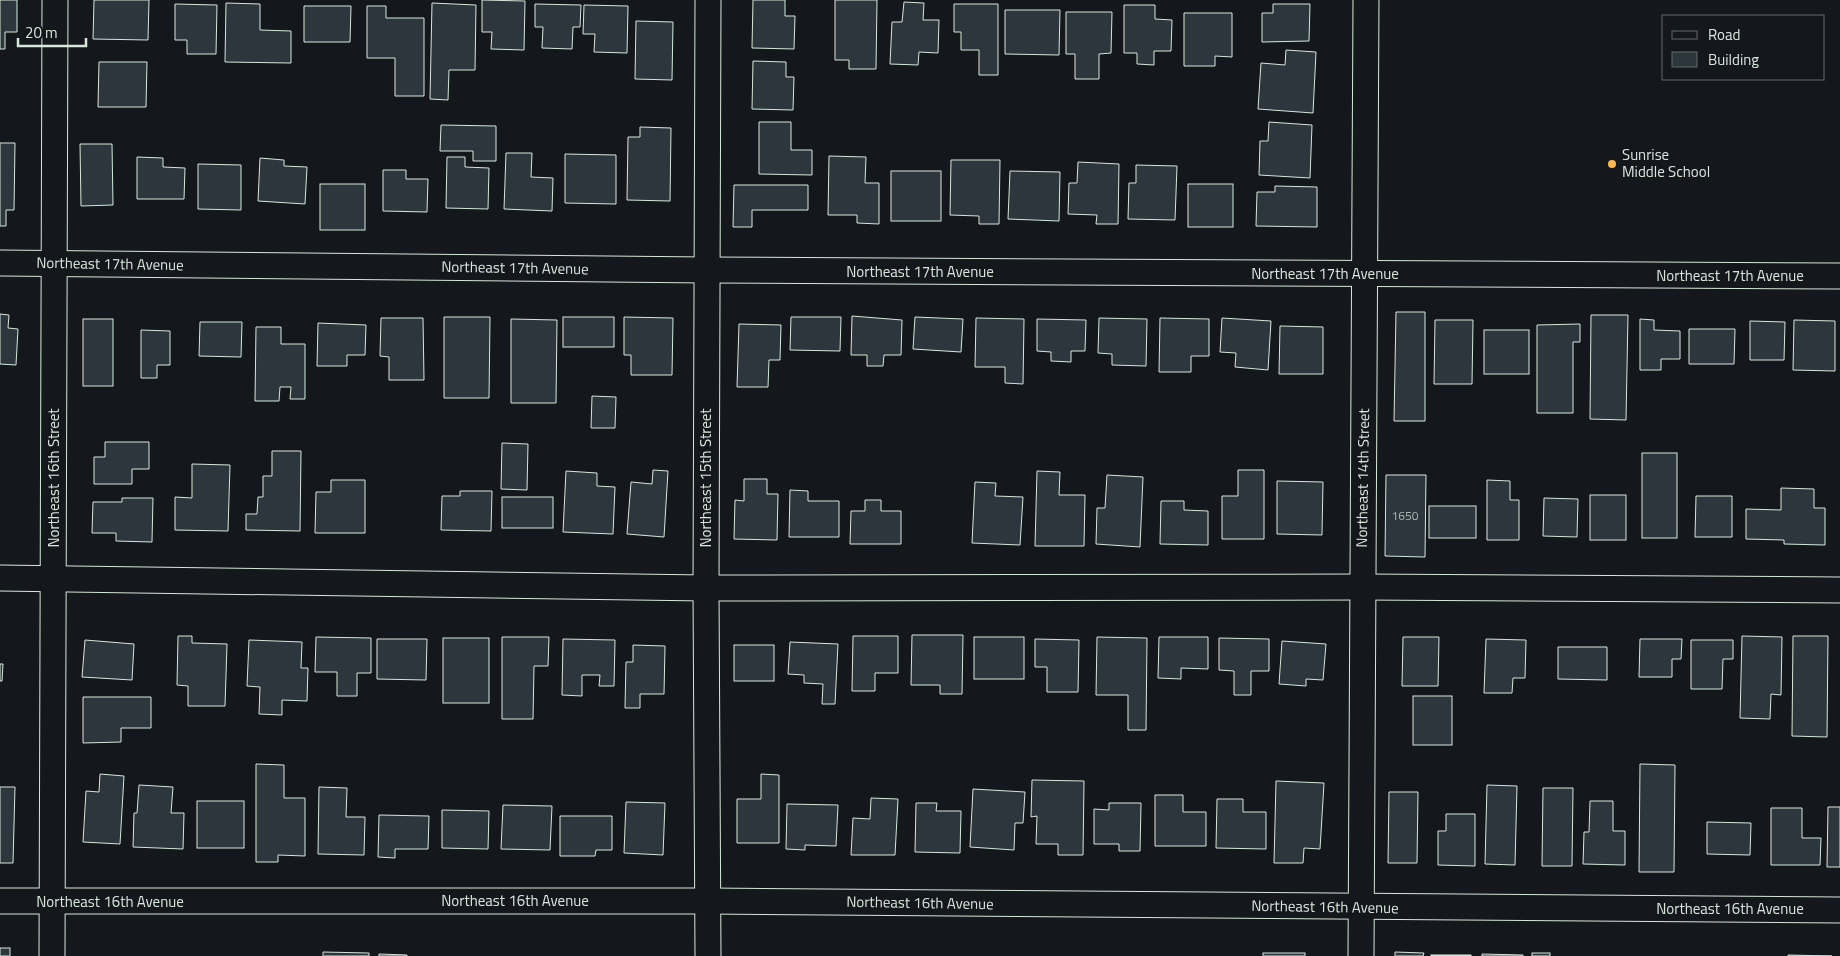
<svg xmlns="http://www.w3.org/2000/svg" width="1840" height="956" viewBox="0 0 1840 956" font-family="'Titillium Web',sans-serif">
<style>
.building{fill:#2c363c;stroke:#d8e6dc}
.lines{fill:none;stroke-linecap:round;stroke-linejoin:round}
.minor-casing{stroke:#d8e6dc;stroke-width:27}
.minor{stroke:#14181c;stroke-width:25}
.poi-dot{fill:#ffb74d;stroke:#14181c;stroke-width:2}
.labels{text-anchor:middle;stroke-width:4;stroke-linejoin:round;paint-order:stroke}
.number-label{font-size:12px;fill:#adbab4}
.poi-label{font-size:15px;fill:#d8e6dc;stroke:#14181c;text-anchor:start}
.street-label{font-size:15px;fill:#d8e6dc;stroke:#14181c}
</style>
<rect width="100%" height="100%" fill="#14181c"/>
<!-- building -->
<g class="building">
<path d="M0 0H17V32H5V49H0Z"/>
<path d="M94 0H149L148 40 93 39Z"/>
<path d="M482 0 525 1 524 50 491 49 492 32H482Z"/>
<path d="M753 0H785V16H795L794 49 752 48Z"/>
<path d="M835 0H877L876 69H849V60H835Z"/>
<path d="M904 2 924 3 923 20H939L938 53 919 52 918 65 890 64 892 22H902Z"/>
<path d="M226 3 260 4V30L291 31V63L225 62Z"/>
<path d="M432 3 476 5 475 70H449L448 100 430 99Z"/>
<path d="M175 4 217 5 216 54H187V40H175Z"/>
<path d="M535 4 581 5 580 27H573L572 49 542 48 543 27H535Z"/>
<path d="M954 4H998V75H979V50H961V32H954Z"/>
<path d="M1273 4H1310L1309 41 1262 42V13H1273Z"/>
<path d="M584 5 628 6 627 53 594 52 595 34H583Z"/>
<path d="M1124 5H1155V19L1172 20 1171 51H1154V65L1137 64V53H1124Z"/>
<path d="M304 6H351L350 42H304Z"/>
<path d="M367 6H386V18H424V96H395V58H367Z"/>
<path d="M1005 10H1060L1059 55 1005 54Z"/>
<path d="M1066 12H1112L1111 53 1099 54V79H1075V54H1066Z"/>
<path d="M1184 13H1232V57L1215 56V66H1184Z"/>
<path d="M636 21 673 22 672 80 635 79Z"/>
<path d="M1286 50 1316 52 1313 113 1258 109 1261 63 1285 65Z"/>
<path d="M753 61 786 62V77H794L793 110 752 109Z"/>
<path d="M99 62H147L146 107H98Z"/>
<path d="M759 122H791V150H812V175L759 174Z"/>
<path d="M1269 122 1312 125 1310 178 1259 175 1260 141H1268Z"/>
<path d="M441 125 496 126V161H473V151H440Z"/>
<path d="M640 127 671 128 670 201 627 200 628 137H640Z"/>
<path d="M0 143H15L14 210H6V226H0Z"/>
<path d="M80 144H112L113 205 81 206Z"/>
<path d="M506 153H532L531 177 553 178 552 211 504 209Z"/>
<path d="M565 154 616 155V204L565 203Z"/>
<path d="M829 156 866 157 865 183H879V224L857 223V215H828Z"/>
<path d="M137 157 163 158V167L185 168 184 199H137Z"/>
<path d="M447 157H465V167L489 168 488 209 446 208Z"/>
<path d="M260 158 284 160V166L307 167 305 204 258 201Z"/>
<path d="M951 160H1000L999 224H979V216L950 215Z"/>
<path d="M1078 162 1119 164 1118 224H1096L1097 215 1068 214 1069 183H1077Z"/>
<path d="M198 164 241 165V210L198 209Z"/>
<path d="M1136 165 1177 166 1175 220 1128 219 1129 183H1136Z"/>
<path d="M383 170H406V179H428L427 212 383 211Z"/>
<rect x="891" y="171" width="50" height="50"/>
<path d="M1010 171 1060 172 1059 221 1008 219Z"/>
<rect x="320" y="184" width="45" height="46"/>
<rect x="1188" y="184" width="45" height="43"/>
<path d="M734 185H808V210H752V227H733Z"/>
<path d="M1275 186 1317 187V227L1256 226 1257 192H1275Z"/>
<path d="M1396 312H1425V421H1394Z"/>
<path d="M0 314 9 315 8 328 18 329 16 365 0 364Z"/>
<path d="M1591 315H1628L1626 420 1590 419Z"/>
<path d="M852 316 902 320 901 355H884L883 366H867V355H851Z"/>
<path d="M444 317H490L489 398H444Z"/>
<rect x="563" y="317" width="51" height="30"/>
<path d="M624 317 673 318 672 375H631V355H624Z"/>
<path d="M791 317H841L840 351 790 350Z"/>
<path d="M915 317 963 319 961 352 913 349Z"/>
<path d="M381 318H423L424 380H389V357L380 356Z"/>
<path d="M976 318 1024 319 1023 384 1005 383V367H975Z"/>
<path d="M1099 318 1147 319 1146 366 1112 365V354L1098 353Z"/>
<path d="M1160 318 1209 319V356H1191V372H1159Z"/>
<path d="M1222 318 1271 321 1268 370 1235 367 1236 353 1220 352Z"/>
<rect x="83" y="319" width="30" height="67"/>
<path d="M511 319 557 320 556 403H511Z"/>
<path d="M1037 319 1086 320 1085 351H1071V362L1051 361V352L1037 351Z"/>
<path d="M1640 319 1654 320V330L1680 331V359H1661V370H1640Z"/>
<path d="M1435 320H1473L1472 384H1434Z"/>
<path d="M1794 320 1835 321V371L1793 370Z"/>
<path d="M1750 321 1785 322 1784 360H1750Z"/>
<path d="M200 322H242L241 357 199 356Z"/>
<path d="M318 323 366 325 365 355H347V366H317Z"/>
<path d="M739 324 781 325 780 360H769L768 387H737Z"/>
<path d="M1580 324V342H1573V413H1537V325Z"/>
<path d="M1280 326 1323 327V374H1279Z"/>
<path d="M256 327H281V344H305V399H290L291 387H280L279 401H255Z"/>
<path d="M1689 329H1735L1734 364H1689Z"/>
<path d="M141 330 170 331V365H157V378H141Z"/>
<rect x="1484" y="330" width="45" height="44"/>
<path d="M592 396 616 397 615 428H591Z"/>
<path d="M105 442H149V469H132V484H94V457H105Z"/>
<path d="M502 443 528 444 527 490 501 489Z"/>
<path d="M272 451H301L300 531 246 530V514H257L258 497H263V476H272Z"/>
<rect x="1642" y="453" width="35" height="85"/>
<path d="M192 464 230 465 228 531 175 530V497L192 498Z"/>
<path d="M653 470 668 471 664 537 627 534 631 482 652 484Z"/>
<path d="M1238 470H1264V539H1222V496H1238Z"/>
<path d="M566 471 597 473V486L615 487 613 534 563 532Z"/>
<path d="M1037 471 1060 472 1059 495H1085L1084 546H1035Z"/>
<path d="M1107 475 1143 477 1140 547 1096 544 1097 508H1105Z"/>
<path d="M1386 475H1426L1425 557 1385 556Z"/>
<path d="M744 479H767V494H778L777 540 734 539 735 500 744 501Z"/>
<path d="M331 480H365V533H315L316 492H331Z"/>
<path d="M1487 480 1510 481V500H1519V540H1487Z"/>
<path d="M1277 481 1323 482 1322 535 1277 534Z"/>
<path d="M975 482 996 483 995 496 1023 497 1020 545 972 543Z"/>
<path d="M1781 488 1814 489V508H1825V545L1784 544V540L1746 539V509L1781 510Z"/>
<path d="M790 490 808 491V501H839V537H789Z"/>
<path d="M460 491H492L491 531 441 530 442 496H460Z"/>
<rect x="1590" y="495" width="36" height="45"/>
<path d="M1696 496H1732V537H1695Z"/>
<rect x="502" y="497" width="51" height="31"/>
<path d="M122 498H153L152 542 116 541V533H92L93 502H122Z"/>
<path d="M1544 498 1578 499 1577 537 1543 536Z"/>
<path d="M865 500H881V511H901V544H850L851 511H865Z"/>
<path d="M1161 501H1184V510L1208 511V545L1160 544Z"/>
<rect x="1429" y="506" width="47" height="32"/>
<path d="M912 635H963L962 694H940V685H911Z"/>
<path d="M178 636H192V643L227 644 225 706H188V686L177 685Z"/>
<path d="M853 636H898V673H875V691H852Z"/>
<path d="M1742 636 1782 637 1781 695 1771 694 1770 719 1740 718Z"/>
<path d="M1793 636H1828L1827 737 1792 736Z"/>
<path d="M316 637 371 638V673H357V696H337V672H315Z"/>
<path d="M502 637H549L548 666H534L533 719H502Z"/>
<rect x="974" y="637" width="50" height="42"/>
<path d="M1097 637 1147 638 1146 730H1128V695H1096Z"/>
<path d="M1159 637H1208V669L1181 668V679L1158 678Z"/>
<path d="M1403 637H1439L1438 686H1402Z"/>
<rect x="443" y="638" width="46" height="65"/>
<path d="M1219 638 1269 639V671H1251V695H1234V671L1219 670Z"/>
<path d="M377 639H427L426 680 377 679Z"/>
<path d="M563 639 615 640 614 686H599L600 675H582V696L562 695Z"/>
<path d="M1035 639 1079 640 1078 692H1047V667H1035Z"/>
<path d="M1486 639 1526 640 1525 678H1513L1512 693H1484Z"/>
<path d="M1640 639H1682L1681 659H1672V677H1639Z"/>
<path d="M85 640 134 644 132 680 82 677Z"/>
<path d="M249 640 302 642 301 668H308L307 701 282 700V715L259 714 260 687 247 686Z"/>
<path d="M1691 640H1733V659H1723L1722 689H1691Z"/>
<path d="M1282 641 1326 644 1323 680 1306 679V686L1279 684Z"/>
<path d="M790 642 838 644 835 704H822L823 684 804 683V675L788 674Z"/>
<path d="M633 645 665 646 664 694H640V708H625L626 662H633Z"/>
<rect x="734" y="645" width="40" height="36"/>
<path d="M1558 647H1607V680L1558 679Z"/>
<path d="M0 664H3L2 681H0Z"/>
<rect x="1413" y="696" width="39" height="49"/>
<path d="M83 697H151V728H121V742L83 743Z"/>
<path d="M256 764 284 765V798H305V856L278 855V862H256Z"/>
<path d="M1640 764 1675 765 1674 872H1639Z"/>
<path d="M100 774 124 776 120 844 83 842 86 791 99 792Z"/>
<path d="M761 774 779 775V843H737V799H761Z"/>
<path d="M1032 780 1084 781 1083 855H1058V844H1036L1037 816 1031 817Z"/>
<path d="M1276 781 1324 783 1320 849 1304 848 1303 863H1274Z"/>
<path d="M139 785 173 787 171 813H184L183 849 133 847 134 813H137Z"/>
<path d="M1487 785 1517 786 1515 865 1485 864Z"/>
<path d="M0 787H15L13 863H0Z"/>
<path d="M319 787 347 788 346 817H365L364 855 318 854Z"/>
<path d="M1543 788H1573L1572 866H1542Z"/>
<path d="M973 789 1025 792 1023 823H1015L1014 850 970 847Z"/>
<path d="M1389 792H1418L1417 863H1388Z"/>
<path d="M1155 795H1183V812H1206V846H1155Z"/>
<path d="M871 798 898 799 895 855H851L853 818 870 819Z"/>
<path d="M1217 799H1243V812H1266V849L1216 848Z"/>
<rect x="197" y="801" width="47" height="47"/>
<path d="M1590 801H1613V831H1625V865L1583 864 1584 832H1589Z"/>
<path d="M626 802 665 803 663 855 624 853Z"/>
<path d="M916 803H937L936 811H961L960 853 915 852Z"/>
<path d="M1109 803H1141L1140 851H1119V844H1094V809L1109 810Z"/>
<path d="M787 804 838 805 836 846 805 845V850L786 849Z"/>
<path d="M503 805 552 806 550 850 501 849Z"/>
<path d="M1828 807H1840V867H1827Z"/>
<path d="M1771 808H1802V838H1821L1820 865H1771Z"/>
<path d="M442 810 489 811 488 849 442 848Z"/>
<path d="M1446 814H1475V866L1438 865V831H1446Z"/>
<path d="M379 815 429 816 428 849H395V858L378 857Z"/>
<path d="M560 816H612V850H596L595 856H560Z"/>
<path d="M1707 822 1751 823 1750 855 1707 854Z"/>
<rect x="0" y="948" width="10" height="8"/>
<path d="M323 952 369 953V956H323Z"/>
<path d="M1395 952 1424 953 1423 956H1395Z"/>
<rect x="1263" y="953" width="42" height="3"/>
<rect x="1532" y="953" width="18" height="3"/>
<path d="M379 954 407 955V956H379Z"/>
<path d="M1482 954 1523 955V956H1482Z"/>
<rect x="1431" y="955" width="40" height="1"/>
<path d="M1788 955 1832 956H1788Z"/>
</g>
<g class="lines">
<defs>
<g id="minor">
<path d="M708 0 706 588 708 956"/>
<path d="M0 263 707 270 1840 276"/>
<path d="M0 578 706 588 1362 587 1840 590"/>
<path d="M0 901H709L1840 910"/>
<path d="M52 956 55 0"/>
<path d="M1361 956 1366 0"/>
</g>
</defs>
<!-- minor casing -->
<use href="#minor" class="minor-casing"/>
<!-- minor -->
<use href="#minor" class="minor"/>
</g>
<!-- markers -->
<circle class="poi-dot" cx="1612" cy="164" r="5"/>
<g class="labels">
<!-- number labels -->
<g class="number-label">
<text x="1405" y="520">1650</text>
</g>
<!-- poi labels -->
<g class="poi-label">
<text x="1622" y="160">Sunrise<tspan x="1622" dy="17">Middle School</tspan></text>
</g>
<!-- street labels -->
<g class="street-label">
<text transform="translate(110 264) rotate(1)" y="5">Northeast 17th Avenue</text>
<text transform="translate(515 268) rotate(1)" y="5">Northeast 17th Avenue</text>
<text x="920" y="277">Northeast 17th Avenue</text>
<text x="1325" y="279">Northeast 17th Avenue</text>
<text x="1730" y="281">Northeast 17th Avenue</text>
<text transform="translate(54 478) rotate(-90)" y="5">Northeast 16th Street</text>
<text transform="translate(706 478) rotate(-90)" y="5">Northeast 15th Street</text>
<text transform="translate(1363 478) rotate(-89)" y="5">Northeast 14th Street</text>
<text x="515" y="906">Northeast 16th Avenue</text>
<text x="110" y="907">Northeast 16th Avenue</text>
<text transform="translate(920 903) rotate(1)" y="5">Northeast 16th Avenue</text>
<text transform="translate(1325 907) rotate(1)" y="5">Northeast 16th Avenue</text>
<text x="1730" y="914">Northeast 16th Avenue</text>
</g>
</g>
<!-- legend -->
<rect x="1662" y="15" width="162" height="65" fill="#14181c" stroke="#626a69"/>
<rect x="1672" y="31" width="25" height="8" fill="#14181c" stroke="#626a69"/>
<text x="1708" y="40" font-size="15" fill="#d8e6dc">Road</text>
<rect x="1672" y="52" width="25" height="15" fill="#2c363c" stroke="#626a69"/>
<text x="1708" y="65" font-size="15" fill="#d8e6dc">Building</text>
<!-- scale -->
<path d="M18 38v8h68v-8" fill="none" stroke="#d8e6dc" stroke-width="2.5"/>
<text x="25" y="38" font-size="15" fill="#d8e6dc" stroke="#14181c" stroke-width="4" paint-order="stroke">20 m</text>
</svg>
